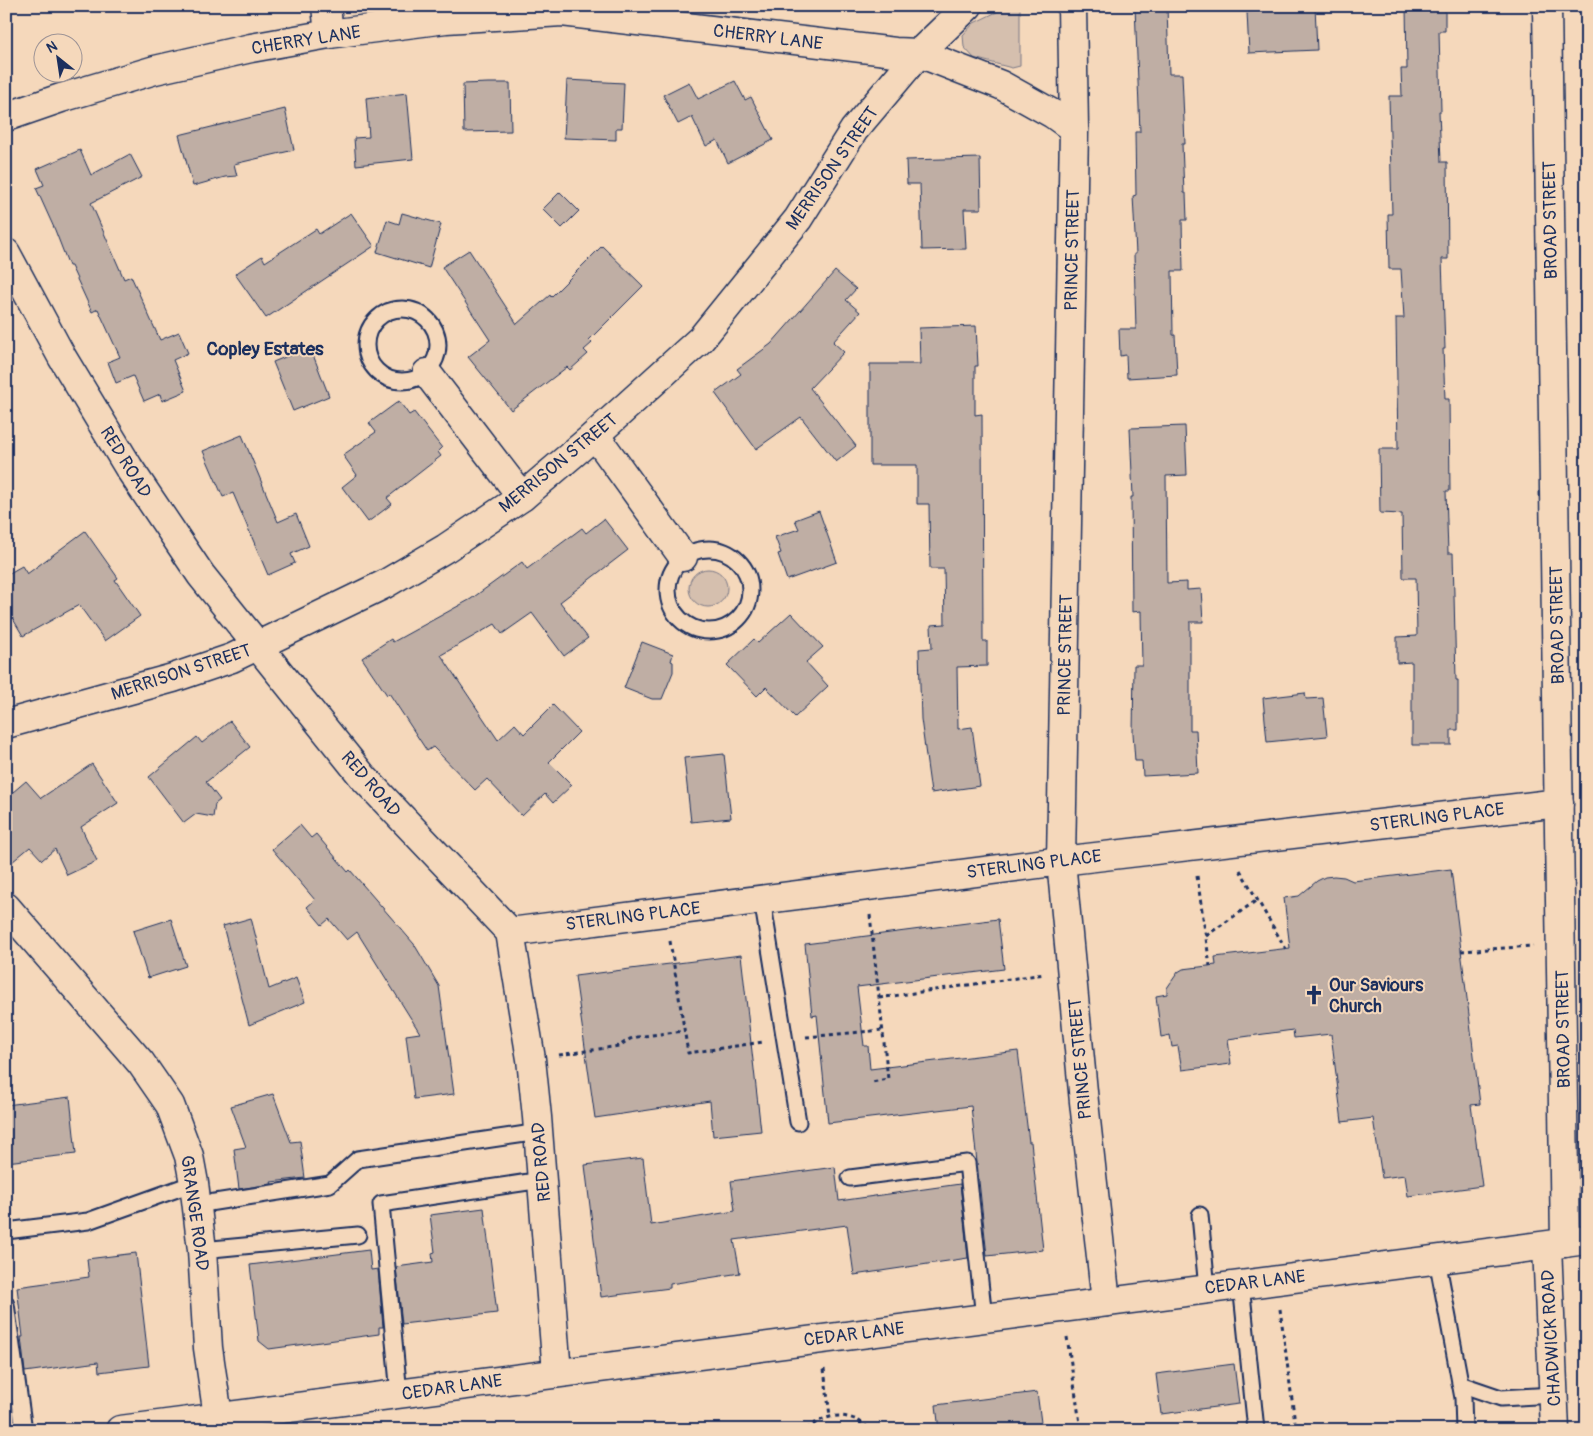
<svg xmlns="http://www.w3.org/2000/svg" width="1593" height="1436" viewBox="0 0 1593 1436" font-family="Pangolin,sans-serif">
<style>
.green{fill:#d5bfae;stroke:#787786}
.building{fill:#bfaea4;stroke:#1b2f5e}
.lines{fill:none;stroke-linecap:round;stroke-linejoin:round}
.service-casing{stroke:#1b2f5e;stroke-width:19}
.minor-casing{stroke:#1b2f5e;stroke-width:31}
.secondary-casing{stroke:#1b2f5e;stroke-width:31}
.path{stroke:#1b2f5e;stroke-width:3;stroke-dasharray:4 4;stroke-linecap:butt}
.service{stroke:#f5d8bb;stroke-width:15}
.minor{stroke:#f5d8bb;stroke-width:28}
.secondary{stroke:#f5d8bb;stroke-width:28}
.labels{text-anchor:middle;stroke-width:4;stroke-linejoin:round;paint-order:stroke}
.street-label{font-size:18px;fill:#1b2f5e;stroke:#f5d8bb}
.poi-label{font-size:18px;font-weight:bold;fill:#1b2f5e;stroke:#f5d8bb;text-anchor:start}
.neighbourhood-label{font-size:19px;font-weight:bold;fill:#1b2f5e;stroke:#f5d8bb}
</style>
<rect width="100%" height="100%" fill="#f5d8bb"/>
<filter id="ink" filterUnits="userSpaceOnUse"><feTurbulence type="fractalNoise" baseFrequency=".02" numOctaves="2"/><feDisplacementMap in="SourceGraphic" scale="10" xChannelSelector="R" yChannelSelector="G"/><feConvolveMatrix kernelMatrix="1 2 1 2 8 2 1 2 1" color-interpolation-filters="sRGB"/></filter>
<g filter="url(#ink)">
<!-- green -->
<g class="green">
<path d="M1009 6H1020V66L1012 68 974 58 964 47 963 35 974 23Z"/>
<path d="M1582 27H1587L1586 126Z"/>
<circle cx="708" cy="588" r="19"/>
</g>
<!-- building -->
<g class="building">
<path d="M1135 6H1167L1169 74H1182L1185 144H1182L1184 193H1186L1187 220H1182L1183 271H1172L1173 335H1175L1177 375 1127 378 1126 355 1120 356 1119 329H1136L1134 254H1136L1133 196 1136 195 1135 132H1140Z"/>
<path d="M1278 6H1315L1317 50 1249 53 1247 12 1278 10Z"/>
<path d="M1406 6H1445V31H1439L1441 111H1439L1441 162H1447L1448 259H1442L1445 349H1443L1445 399H1449L1450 491H1446L1448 553H1453L1456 680H1458V730H1451V745H1412V662L1397 663V637L1417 636 1416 578H1403L1402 514 1380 513 1379 449H1398L1396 318H1404L1401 269H1389L1388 214H1392L1389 96H1402L1401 69H1407Z"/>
<path d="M567 80 624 83 622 128H616V140L564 138Z"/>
<path d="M735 81 745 100 751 97 773 140 728 163 717 140 706 146 692 117 678 124 663 95 689 82 698 99Z"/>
<path d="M488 83H510L511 131 464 132 463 84Z"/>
<path d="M407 93 413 159 356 165 354 138 369 137 366 98Z"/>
<path d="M285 109 294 150 234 164 237 176 225 177 193 186 179 135Z"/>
<path d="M80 150 91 175 130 154 142 177 91 203 124 279 131 276 160 340 179 332 188 353 173 360 186 391 162 401 160 394 144 401 133 376 116 383 108 362 120 357 98 309 92 312 71 266H69L55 230 36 188 44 185 37 169Z"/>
<path d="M980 158 981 209H964L966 249 922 250 920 184H907L906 160Z"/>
<path d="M560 192 579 211 562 228 543 209Z"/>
<path d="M351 213 374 246 266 318 235 274 262 256 265 262 316 229 319 234Z"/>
<path d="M402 213 441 224 429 268 377 252 387 220 399 224Z"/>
<path d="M602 246 643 286 589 340 592 343 584 350 588 354 570 370 567 367 511 410 468 357 490 340 442 267 469 250 517 324 550 295 551 297Z"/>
<path d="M835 271 856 289 846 300 860 312 833 342 844 352 810 388 856 446 836 462 801 417 756 449 715 393 741 374 737 369 771 344Z"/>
<path d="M976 326 978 366H975V415L982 414 983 641H987V666L957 667 958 729 972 727 980 786 931 793 921 719 919 649 932 648 931 625 945 624 944 569H930L929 504H917V465H870V364H920L919 328Z"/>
<path d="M310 347 329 396 293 411 273 362Z"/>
<path d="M399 401 409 415 414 412 442 448 438 452 441 456 387 498 392 504 368 522 342 487 357 475 343 455 376 432 369 423Z"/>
<path d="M1185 426 1187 475 1166 476 1167 583 1187 582V590L1201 589 1203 622H1190V730H1196L1198 773 1143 776 1142 761H1135L1133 733 1134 665H1142L1141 611 1132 612 1131 497H1133L1130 428Z"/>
<path d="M242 435 278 522 296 514 309 546 291 554 295 563 268 575 233 493 223 497 203 451Z"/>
<path d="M819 511 837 562 787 580 778 554 781 553 775 537 799 529 795 520Z"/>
<path d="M604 519 628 550 560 602 588 638 564 656 532 613 502 634 495 624 441 655 498 740 515 724 524 734 553 705 579 732 549 762 572 785 553 803 545 794 522 816 487 779 475 790 433 747 427 751 389 693 387 695 362 658 391 639 393 642 471 599 522 562 527 569 582 528 586 533Z"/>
<path d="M85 531 118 578 115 580 140 616 105 641 79 605 23 636 6 607V575L22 566 27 574Z"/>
<path d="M791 613 823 647 806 662 828 686 795 717 766 687 757 696 727 665 754 639 758 643Z"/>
<path d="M642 642 673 654 671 661 673 662V672L662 699H652L624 688Z"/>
<path d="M1305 693 1306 699 1323 698 1327 736 1267 742 1263 698Z"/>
<path d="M230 721 250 747 206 782 220 800 215 804 213 817 196 814 184 823 149 777 197 737 202 743Z"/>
<path d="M724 754 731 818 691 822 684 758Z"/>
<path d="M92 764 118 803 81 827 97 861 67 875 55 849 42 860 30 847 6 867V798L26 781 41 798Z"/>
<path d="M300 825 311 838 316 834 348 872 350 870 414 944 439 986 454 1094 414 1099 406 1035 420 1033 357 932 347 940 329 919 322 925 307 907 315 900 272 849Z"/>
<path d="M1451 869 1480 1104 1471 1105 1482 1186 1408 1196 1405 1175 1382 1178 1373 1118 1342 1122 1331 1034 1294 1038 1293 1030 1228 1039 1231 1064 1182 1070 1178 1046 1172 1047 1170 1035 1161 1037 1156 996 1167 994V988L1178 972 1183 969 1216 965 1215 957 1290 948 1284 898 1299 896 1317 881 1325 877 1334 876 1344 877 1353 881Z"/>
<path d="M251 918 269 989 296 978 305 1002 249 1025 223 926Z"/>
<path d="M171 919 186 966 148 978 133 931Z"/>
<path d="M998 919 1004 969 857 987 864 1046H868L870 1069 1018 1051 1029 1142H1031L1043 1250 987 1256 971 1106 828 1123 817 1015 812 1016 805 944Z"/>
<path d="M741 955 761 1131 713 1136 710 1101 595 1118 575 976Z"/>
<path d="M273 1094 291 1142 300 1141 305 1178 271 1182 272 1184 239 1189 234 1149 246 1147 231 1106Z"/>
<path d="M70 1097 76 1154 6 1162V1105Z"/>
<path d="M643 1158 651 1225 735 1211 731 1181 835 1167 839 1201 960 1184 968 1258 854 1275 847 1225 734 1240 740 1273 670 1284V1288L601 1297 585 1165Z"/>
<path d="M484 1208 497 1313 402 1324 396 1267 433 1262 432 1253 435 1252 430 1215Z"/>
<path d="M369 1250 371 1270 378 1269 383 1327H379V1334L269 1349 259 1341 250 1265Z"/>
<path d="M136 1253 149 1366 99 1372 98 1362 25 1372 21 1337H23L17 1287 89 1277 87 1259Z"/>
<path d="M1234 1364 1239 1404 1161 1414 1156 1374Z"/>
<path d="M1037 1392 1042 1430H939L936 1405Z"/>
</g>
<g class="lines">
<defs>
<g id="service">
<circle cx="402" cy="345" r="36"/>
<circle cx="709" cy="590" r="41"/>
<path d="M762 899 798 1122"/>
<path d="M850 1178 967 1163 984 1318"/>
<path d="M196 1205 330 1184 358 1159 539 1132"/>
<path d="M1200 1215 1207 1289"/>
<path d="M6 1231 88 1221 194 1183"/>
<path d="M202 1250 358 1235"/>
<path d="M1437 1259 1463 1398 1464 1430"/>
<path d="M1241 1284 1256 1430"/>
<path d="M6 1304 24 1430"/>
<path d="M1460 1384 1501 1398 1554 1395"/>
<path d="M399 1394 381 1204 542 1180"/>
</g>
<g id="minor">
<path d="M326 6 329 34"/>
<path d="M1072 6 1074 129 1061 861 1084 1102 1106 1302"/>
<path d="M1547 6 1565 1243"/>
<path d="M6 117 61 98 155 70 251 48 329 34 446 19 562 12 895 52 919 53 1001 85 1053 114 1074 129"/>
<path d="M6 253 62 357 129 468 201 575 363 777 510 932 531 1059 537 1117 557 1373"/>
<path d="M427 373 522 497"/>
<path d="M595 435 683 557"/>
<path d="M6 724 173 678 232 658 385 584 446 548 522 497 595 435 701 339 798 219 854 130 919 53 968 6"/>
<path d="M6 907 141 1063 170 1105 189 1156 194 1183 202 1250 208 1348 220 1430"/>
<path d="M510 932 1061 861 1559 803"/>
<path d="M1547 1246 1555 1430"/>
</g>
<path id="secondary" d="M120 1430 1587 1240"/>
</defs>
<!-- service casing -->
<use href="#service" class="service-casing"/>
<!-- minor casing -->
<use href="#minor" class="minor-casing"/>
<!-- secondary casing -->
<use href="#secondary" class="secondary-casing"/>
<!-- path -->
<g class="path">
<path d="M1240 870 1286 949"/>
<path d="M1197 876 1210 966"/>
<path d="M870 915 888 1079 872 1082"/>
<path d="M1206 936 1257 900"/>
<path d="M670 941 688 1053 763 1042"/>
<path d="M1461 951 1533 946"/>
<path d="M879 998 1044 974"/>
<path d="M806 1037 883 1030"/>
<path d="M559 1055 619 1046 630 1039 637 1037 684 1031"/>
<path d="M1280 1309 1296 1430"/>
<path d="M1067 1337 1081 1430"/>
<path d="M824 1369 830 1416"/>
<path d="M807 1430C824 1412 853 1411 870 1430"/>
</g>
<!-- service -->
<use href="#service" class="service"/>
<!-- minor -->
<use href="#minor" class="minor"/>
<!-- secondary -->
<use href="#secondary" class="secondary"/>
</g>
</g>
<!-- icons -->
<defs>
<symbol id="church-bare" viewBox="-9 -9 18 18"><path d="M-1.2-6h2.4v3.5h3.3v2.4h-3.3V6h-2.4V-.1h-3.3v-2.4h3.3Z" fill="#1b2f5e" stroke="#f5d8bb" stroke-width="2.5" paint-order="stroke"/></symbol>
</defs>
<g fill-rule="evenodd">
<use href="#church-bare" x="1300" y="981" width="28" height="28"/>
</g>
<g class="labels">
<!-- street labels -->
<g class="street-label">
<text transform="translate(768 37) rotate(7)" y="6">CHERRY LANE</text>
<text transform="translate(306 40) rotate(-9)" y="6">CHERRY LANE</text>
<text transform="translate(832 168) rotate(-55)" y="6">MERRISON STREET</text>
<text transform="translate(1550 220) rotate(-91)" y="6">BROAD STREET</text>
<text transform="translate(1072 250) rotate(-89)" y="6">PRINCE STREET</text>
<text transform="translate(126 462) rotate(58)" y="6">RED ROAD</text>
<text transform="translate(558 463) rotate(-39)" y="6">MERRISON STREET</text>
<text transform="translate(1557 625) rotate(-91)" y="6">BROAD STREET</text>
<text transform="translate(1065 655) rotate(-89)" y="6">PRINCE STREET</text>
<text transform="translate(181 672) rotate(-18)" y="6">MERRISON STREET</text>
<text transform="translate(371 784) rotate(49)" y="6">RED ROAD</text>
<text transform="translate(1437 817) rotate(-7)" y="6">STERLING PLACE</text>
<text transform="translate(1034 864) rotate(-7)" y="6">STERLING PLACE</text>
<text transform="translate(633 916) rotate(-7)" y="6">STERLING PLACE</text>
<text transform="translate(1563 1029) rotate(-91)" y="6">BROAD STREET</text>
<text transform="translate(1080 1059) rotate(-95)" y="6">PRINCE STREET</text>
<text transform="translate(541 1162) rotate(-95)" y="6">RED ROAD</text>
<text transform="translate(195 1213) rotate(82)" y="6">GRANGE ROAD</text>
<text transform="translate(1255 1282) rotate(-7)" y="6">CEDAR LANE</text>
<text transform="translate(854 1334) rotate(-7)" y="6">CEDAR LANE</text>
<text transform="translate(1551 1338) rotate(-93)" y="6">CHADWICK ROAD</text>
<text transform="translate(452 1387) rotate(-8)" y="6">CEDAR LANE</text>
</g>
<!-- poi labels -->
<g class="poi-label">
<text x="1329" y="991">Our Saviours<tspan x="1329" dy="21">Church</tspan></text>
</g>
<!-- neighbourhood labels -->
<g class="neighbourhood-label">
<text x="265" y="355">Copley Estates</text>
</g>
</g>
<!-- margin -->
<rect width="1593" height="1436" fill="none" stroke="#f5d8bb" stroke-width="25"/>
<rect x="12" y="12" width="1568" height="1411" fill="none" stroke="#1b2f5e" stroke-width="2" filter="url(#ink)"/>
<!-- north arrow -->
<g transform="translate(58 58) rotate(330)"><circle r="24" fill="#f5d8bb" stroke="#9e9496"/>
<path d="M0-4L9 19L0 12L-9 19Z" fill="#1b2f5e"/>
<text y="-8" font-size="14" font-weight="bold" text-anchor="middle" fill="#1b2f5e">N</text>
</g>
</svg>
